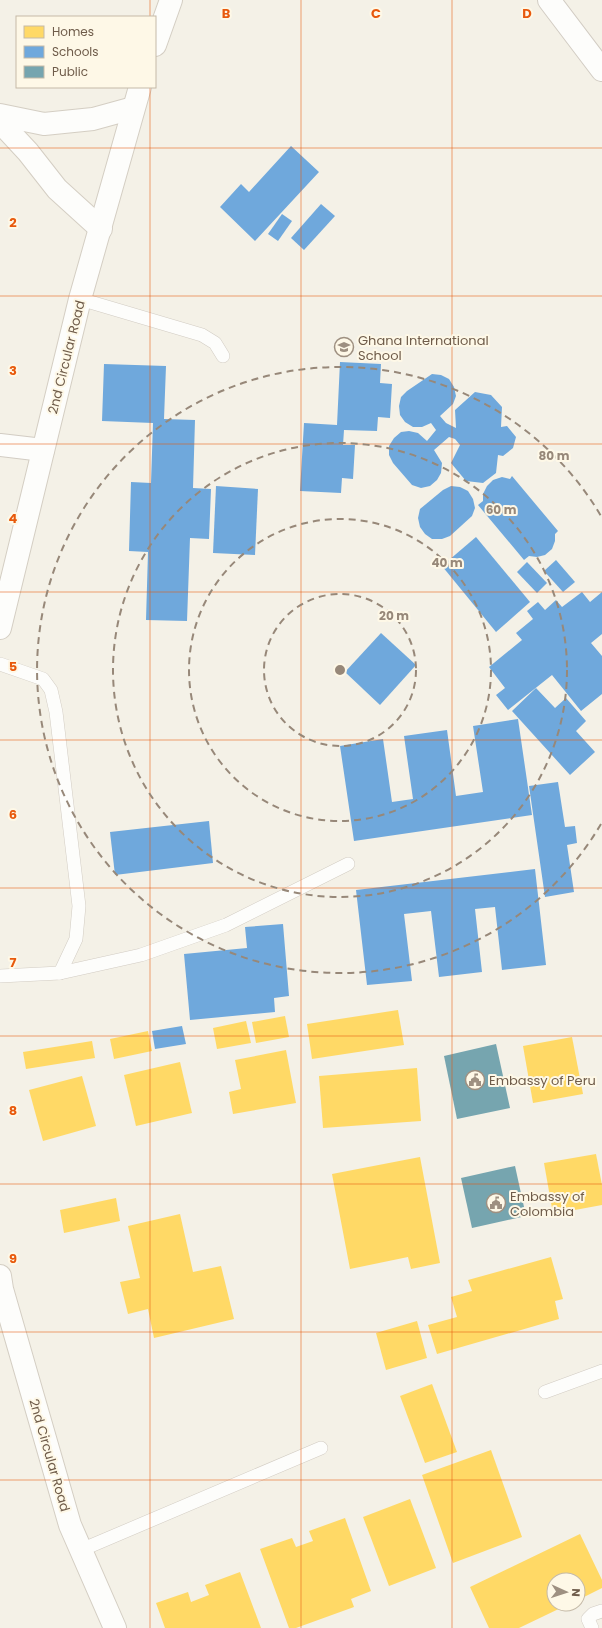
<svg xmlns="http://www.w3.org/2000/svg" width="602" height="1628" viewBox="0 0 602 1628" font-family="Poppins,sans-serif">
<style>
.homes{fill:#ffd966}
.schools{fill:#6fa8dc}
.public{fill:#76a5af}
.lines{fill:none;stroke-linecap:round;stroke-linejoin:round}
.lane-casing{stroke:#d2ccc3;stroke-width:14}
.street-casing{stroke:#d2ccc3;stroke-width:24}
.secondary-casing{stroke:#d4cec3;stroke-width:24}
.lane{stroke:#fdfdfb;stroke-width:13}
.street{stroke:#fdfdfb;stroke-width:22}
.secondary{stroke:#fdfdfb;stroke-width:22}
.grid{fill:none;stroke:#e8590c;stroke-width:1;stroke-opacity:0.55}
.ring{fill:none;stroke:#978879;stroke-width:2;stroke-dasharray:7 5}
.labels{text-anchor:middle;stroke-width:4;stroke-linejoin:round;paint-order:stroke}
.poi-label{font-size:13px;fill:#6f5c4a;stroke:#fef8e7;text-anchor:start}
.street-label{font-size:13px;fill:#6f5c4a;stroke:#fef8e7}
.grid-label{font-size:13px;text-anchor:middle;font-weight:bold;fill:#e8590c;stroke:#fef8e7;stroke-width:4;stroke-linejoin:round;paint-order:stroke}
.centre{fill:#978879;stroke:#fef8e7;stroke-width:2}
.ring-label{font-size:12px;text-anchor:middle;font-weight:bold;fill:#978879;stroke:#fef8e7;stroke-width:4;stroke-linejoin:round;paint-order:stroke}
</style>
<rect width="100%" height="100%" fill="#f4f1e7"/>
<!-- homes -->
<g class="homes">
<path d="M398 1010 404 1045 312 1059 307 1024Z"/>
<path d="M285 1016 289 1037 256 1043 252 1022Z"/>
<path d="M246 1021 251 1043 217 1049 213 1028Z"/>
<path d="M148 1031 152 1051 114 1059 110 1039Z"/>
<path d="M572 1037 583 1094 533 1103 523 1046Z"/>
<path d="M92 1041 95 1058 26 1069 23 1052Z"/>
<path d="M286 1050 296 1103 233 1114 229 1092 241 1089 235 1060Z"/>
<path d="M180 1062 192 1113 136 1126 124 1075Z"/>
<path d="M417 1068 421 1121 323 1128 319 1076Z"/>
<path d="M82 1076 96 1126 43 1141 29 1090Z"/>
<path d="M596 1154 602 1185V1205L553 1214 544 1163Z"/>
<path d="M420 1157 440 1263 411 1269 408 1257 350 1269 332 1174Z"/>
<path d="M116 1198 120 1221 64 1233 60 1210Z"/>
<path d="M180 1214 193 1272 221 1266 234 1319 154 1338 148 1309 128 1314 120 1282 140 1278 128 1226Z"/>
<path d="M551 1257 563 1299 555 1301 559 1319 437 1354 428 1325 457 1317 451 1297 472 1291 468 1280Z"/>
<path d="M417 1321 427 1358 386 1370 376 1333Z"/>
<path d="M432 1384 457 1452 425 1463 400 1396Z"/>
<path d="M491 1450 522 1537 453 1563 422 1475Z"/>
<path d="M410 1499 436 1568 389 1586 363 1517Z"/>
<path d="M345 1518 371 1591 351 1599 354 1607 296 1628H289L260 1549 292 1538 296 1547 313 1541 309 1531Z"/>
<path d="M580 1534 602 1580V1588L578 1600V1580H554V1604H569L519 1628H489L470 1587Z"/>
<path d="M240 1572 261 1628H165L156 1603 188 1592 191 1602 209 1595 205 1585Z"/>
</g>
<!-- schools -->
<g class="schools">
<path d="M291 146 319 172 255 241 220 207 241 184 249 192Z"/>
<path d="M321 204 335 216 304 250 291 238Z"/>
<path d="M282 214 292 221 278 241 268 234Z"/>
<path d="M340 362 381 364 380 383 392 384 390 418 378 417 377 431 344 430 343 445H355L353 479 342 478 341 493 300 491 304 423 337 425Z"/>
<path d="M104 364 166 366 164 419 195 420 193 488 211 489 209 539 190 538 187 621 146 620 148 552 129 551 131 482 151 483 153 423 102 421Z"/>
<path d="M432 374 441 375 449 379 454 387 456 396 453 404 440 416 446 423 456 428 455 410 475 392 491 395 502 407 501 427 507 426 516 437 513 448 503 456 498 455 496 473 483 483 466 481 451 463 460 445 455 439 449 437 434 450 442 463 441 473 437 480 430 486 421 488 412 485 393 463 389 455V446L394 438 401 432 409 431 418 433 427 441 436 430 431 423 422 427H413L405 422 400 415 399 406 401 397 407 391Z"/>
<path d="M512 476 558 531 555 534V541L552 549 545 555 537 557 529 556 524 560 478 505 483 501V494L487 486 493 480 502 477 510 479Z"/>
<path d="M216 486 258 489 255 555 213 553Z"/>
<path d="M451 486 460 487 468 491 473 499 475 508 472 516 450 536 442 539H432L425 534 420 527 418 518 420 509 443 490Z"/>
<path d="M476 537 530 602 496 632 442 566Z"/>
<path d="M556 560 575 582 563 592 544 571Z"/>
<path d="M527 562 547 583 537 593 517 572Z"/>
<path d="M582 592 590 602 602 592V634L591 643 602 656V694L581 711 552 675 508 710 496 695 505 688 489 667 522 640 516 633 533 619 527 611 538 602 545 610 556 600 562 607Z"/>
<path d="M381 633 416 665 380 705 345 672Z"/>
<path d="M536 688 555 708 566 698 586 721 576 731 595 752 570 775 512 711Z"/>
<path d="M518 719 532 815 354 841 340 746 383 739 392 802 413 799 404 736 447 730 456 796 483 792 473 726Z"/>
<path d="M558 782 565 827 575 826 577 843 567 845 574 892 545 897 529 786Z"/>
<path d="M209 821 213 863 115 875 110 832Z"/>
<path d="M535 869 546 965 502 970 495 907 475 909 482 972 439 977 431 911 404 914 412 981 367 985 356 890Z"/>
<path d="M283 924 289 996 274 998 275 1012 190 1020 184 954 247 948 245 927Z"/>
<path d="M182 1026 186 1044 155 1049 152 1031Z"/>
</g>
<!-- public -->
<g class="public">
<path d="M496 1044 510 1108 457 1119 444 1056Z"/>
<path d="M515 1166 526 1216 472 1228 461 1178Z"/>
</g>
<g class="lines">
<defs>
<g id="lane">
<path d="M80 299 202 335 215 343 223 356"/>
<path d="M0 664 43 679 51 690 56 712 79 906 76 939 60 973"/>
<path d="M0 976 60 973 141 955 226 925 348 864"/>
<path d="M545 1392 602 1371"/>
<path d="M81 1550 321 1448"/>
<path d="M592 1628 588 1619 593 1614 602 1611"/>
</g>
<g id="street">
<path d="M549 0 602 70"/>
<path d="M0 445 43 450"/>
</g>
<g id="secondary">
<path d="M155 45 171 0"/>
<path d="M0 115 44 124 93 119 133 108"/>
<path d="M0 122 28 152 57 189 101 229"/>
<path d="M0 628 80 299 140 87"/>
<path d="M0 1276 2 1289 70 1525 115 1628"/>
</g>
</defs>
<!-- lane casing -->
<use href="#lane" class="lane-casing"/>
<!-- street casing -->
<use href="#street" class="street-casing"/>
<!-- secondary casing -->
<use href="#secondary" class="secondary-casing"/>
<!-- lane -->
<use href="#lane" class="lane"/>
<!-- street -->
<use href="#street" class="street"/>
<!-- secondary -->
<use href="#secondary" class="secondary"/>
</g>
<!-- grid -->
<path class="grid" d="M150 0V17M301 0V1628M452 0V1628M150 87V1628M0 148H602M0 296H602M0 444H602M0 592H602M0 740H602M0 888H602M0 1036H602M0 1184H602M0 1332H602M0 1480H602"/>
<!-- distance rings -->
<g class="ring">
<circle cx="340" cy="670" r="76"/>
<circle cx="340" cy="670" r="151"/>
<circle cx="340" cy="670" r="227"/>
<path d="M601 824A303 303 0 1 1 601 516"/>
</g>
<!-- icons -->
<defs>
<symbol id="school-ring" viewBox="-11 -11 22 22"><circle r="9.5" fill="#fef8e7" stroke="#9e9081" stroke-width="1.5"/><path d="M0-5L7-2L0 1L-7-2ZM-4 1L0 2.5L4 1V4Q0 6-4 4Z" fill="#9e9081"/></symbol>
<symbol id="civic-ring" viewBox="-11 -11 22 22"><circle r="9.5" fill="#fef8e7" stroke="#9e9081" stroke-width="1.5"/><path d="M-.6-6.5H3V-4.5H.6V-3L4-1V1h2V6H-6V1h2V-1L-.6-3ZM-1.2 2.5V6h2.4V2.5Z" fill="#9e9081"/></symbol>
</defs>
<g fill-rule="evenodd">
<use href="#school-ring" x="333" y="336" width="22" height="22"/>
<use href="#civic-ring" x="464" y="1069" width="22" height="22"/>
<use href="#civic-ring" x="485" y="1192" width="22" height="22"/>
</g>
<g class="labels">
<!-- poi labels -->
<g class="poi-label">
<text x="358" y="345">Ghana International<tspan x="358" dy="15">School</tspan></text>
<text x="489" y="1085">Embassy of Peru</text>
<text x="510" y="1201">Embassy of<tspan x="510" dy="15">Colombia</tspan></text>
</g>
<!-- street labels -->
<g class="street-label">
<text transform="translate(66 357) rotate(-76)" y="5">2nd Circular Road</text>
<text transform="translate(50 1455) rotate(74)" y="5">2nd Circular Road</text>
</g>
</g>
<g class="grid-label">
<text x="226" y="18">B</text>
<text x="376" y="18">C</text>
<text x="527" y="18">D</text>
<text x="13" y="227">2</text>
<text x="13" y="375">3</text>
<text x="13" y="523">4</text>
<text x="13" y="671">5</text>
<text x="13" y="819">6</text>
<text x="13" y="967">7</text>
<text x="13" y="1115">8</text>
<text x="13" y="1263">9</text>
</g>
<circle cx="340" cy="670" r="6" class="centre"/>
<g class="ring-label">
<text x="554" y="460">80 m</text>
<text x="501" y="514">60 m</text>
<text x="447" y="567">40 m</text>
<text x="394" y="620">20 m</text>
</g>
<!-- legend -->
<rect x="16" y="16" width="140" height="72" fill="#fef8e7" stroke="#c5baa8"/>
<rect x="24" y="26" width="20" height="12" fill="#ffd966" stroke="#c5baa8"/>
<text x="52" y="36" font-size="12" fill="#6f5c4a">Homes</text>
<rect x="24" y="46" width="20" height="12" fill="#6fa8dc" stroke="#c5baa8"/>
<text x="52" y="56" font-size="12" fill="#6f5c4a">Schools</text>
<rect x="24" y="66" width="20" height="12" fill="#76a5af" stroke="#c5baa8"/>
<text x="52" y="76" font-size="12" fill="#6f5c4a">Public</text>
<!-- north arrow -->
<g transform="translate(566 1592) rotate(93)"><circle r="19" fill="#fef8e7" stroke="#c5baa8"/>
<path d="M0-3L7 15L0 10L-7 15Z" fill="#9e9081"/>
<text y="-6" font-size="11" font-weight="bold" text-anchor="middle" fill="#6f5c4a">N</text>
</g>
</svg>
